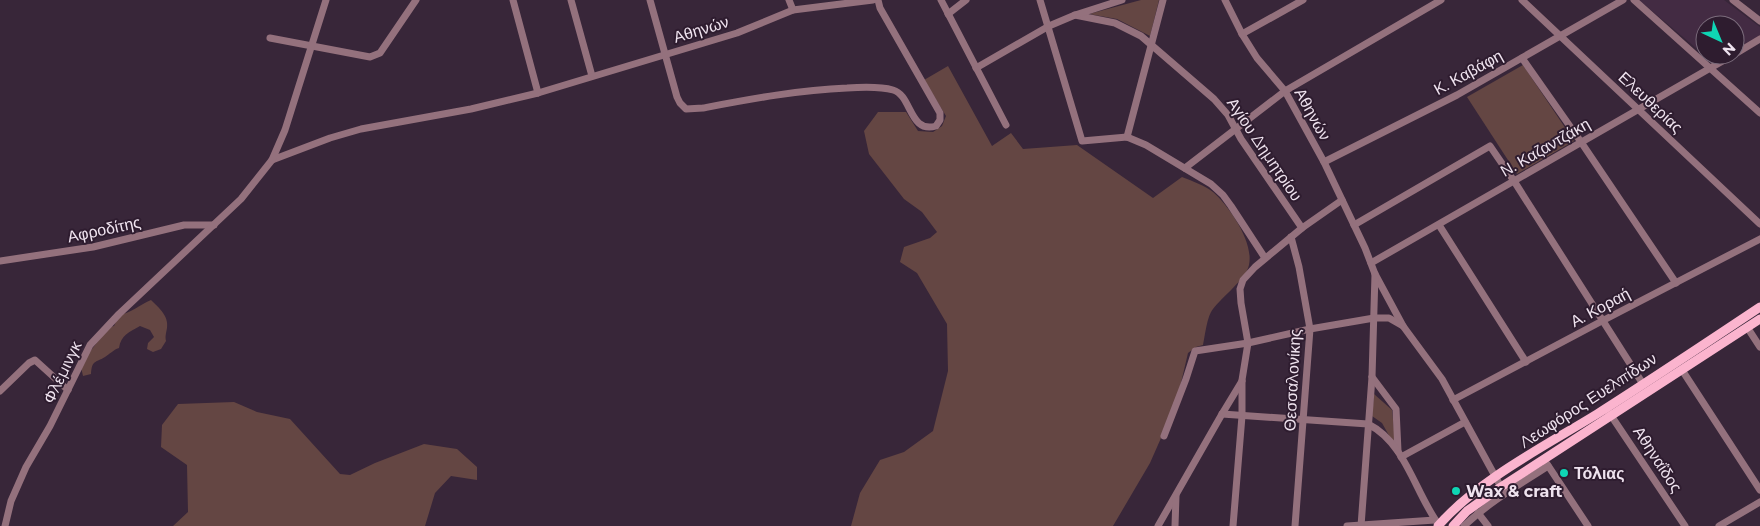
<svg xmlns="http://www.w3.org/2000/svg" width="1760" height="526" viewBox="0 0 1760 526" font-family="Montserrat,sans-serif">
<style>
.built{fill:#432b43}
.green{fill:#644643}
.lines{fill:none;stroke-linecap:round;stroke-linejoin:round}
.minor{stroke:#94717d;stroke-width:7}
.major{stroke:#fbb4ce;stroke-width:9}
.poi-dot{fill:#0fd5b4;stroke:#2e1c2f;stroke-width:2}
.labels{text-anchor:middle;stroke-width:4;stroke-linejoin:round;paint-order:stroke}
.street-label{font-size:16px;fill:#efe3ef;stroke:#2e1c2f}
.poi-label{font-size:16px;font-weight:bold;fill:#efe3ef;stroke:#2e1c2f;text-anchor:start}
</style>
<rect width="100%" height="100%" fill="#382639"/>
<!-- built -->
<path class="built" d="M1639 0H1724L1760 27V35L1735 50V25H1705V55H1726L1720 59 1708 58Z"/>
<!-- green -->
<g class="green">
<path d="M1141 0H1159L1150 36 1117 19 1089 14Z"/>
<path d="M1523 65 1574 141 1517 174 1467 97Z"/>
<path d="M948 66 992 146 1011 133 1023 149 1077 145 1153 198 1182 177C1192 181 1204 185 1213 192 1229 206 1254 242 1249 265 1246 279 1222 297 1213 309 1207 316 1205 336 1203 345L1196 347 1188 353 1176 404 1150 463 1113 526H851L860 493 880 460 904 452 933 431 948 371 947 324 917 273 900 262 904 247 930 238 937 232 922 212 904 199 869 154 864 131 878 112H906L918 131 933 132 942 126 946 116 924 80Z"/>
<path d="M151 300C159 308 169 316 167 328 166 334 165 336 166 341L161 349 153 352 147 349 148 343 154 337 150 330 140 326C129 332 121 335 119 348 113 350 110 354 105 357 95 363 92 360 91 374L83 376 81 367 85 358 109 327 114 326 119 315C131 313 139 305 151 300Z"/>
<path d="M1374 394 1392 410 1396 448 1382 423 1372 416Z"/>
<path d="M234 402 257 412 290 419 340 474 350 475 375 463 424 444 457 449 477 467V480L451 476 435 493 425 526H173L188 512 187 465 161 447 162 425 178 404Z"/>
</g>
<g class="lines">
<!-- minor -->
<g class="minor">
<path d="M513 0 538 93"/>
<path d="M571 0 592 76"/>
<path d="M650 0 677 97 680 103 686 109 703 108C751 99 798 90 847 88 862 87 879 86 893 90 912 95 909 134 936 126L940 120V113L880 8 878 0"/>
<path d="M789 0 793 10"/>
<path d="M941 0 1006 125"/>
<path d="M1040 0 1082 141 1127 137 1146 145 1211 184 1223 195 1231 206 1265 258"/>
<path d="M1225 0 1242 34 1257 58 1285 91 1324 162 1365 248 1375 274 1403 326 1442 379 1501 487"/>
<path d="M1522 0 1760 224"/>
<path d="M1634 0 1760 113"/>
<path d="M1733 0 1760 21"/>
<path d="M948 14 966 0"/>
<path d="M1075 15 1115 23 1141 36 1214 99 1228 115 1241 139 1302 228"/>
<path d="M1242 34 1303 0"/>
<path d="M270 38 370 57 380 53 416 0"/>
<path d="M1735 54 1760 39"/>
<path d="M1522 58 1581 142 1676 283"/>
<path d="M976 68 1049 26 1075 15 1122 0"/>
<path d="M1127 137 1163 0"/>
<path d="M272 160 330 138 361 129 471 109 538 93 737 33 793 10 873 0"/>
<path d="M1324 162 1457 95 1623 0"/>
<path d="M1185 168 1285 91 1441 0"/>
<path d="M1354 225 1490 146 1514 181 1643 384"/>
<path d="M1439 225 1526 362"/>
<path d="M1291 237 1299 267 1310 329 1295 526"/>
<path d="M0 261 93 247 184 225H214"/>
<path d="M1371 263 1733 55"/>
<path d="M1747 327 1760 347"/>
<path d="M1682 370 1760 490"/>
<path d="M1372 377 1396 409 1398 451"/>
<path d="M0 391 29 363 35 360 68 390"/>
<path d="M1453 400 1602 321 1760 239"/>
<path d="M1606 408 1685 526"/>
<path d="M1222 414 1368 424C1406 443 1415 493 1439 525"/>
<path d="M1164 436 1186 379 1195 351 1248 343 1310 329 1374 318H1389L1403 326"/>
<path d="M1401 457 1465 422"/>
<path d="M1547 464 1588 526"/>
<path d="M1478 513 1488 526"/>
<path d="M5 526 11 501 26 467 50 426 90 345 119 314 241 199 272 160 285 130 326 0"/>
<path d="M1158 526 1222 414 1242 381"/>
<path d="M1175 526 1176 496"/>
<path d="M1233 526 1242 416V380L1248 343 1241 303 1240 289 1243 280 1255 267 1302 228 1342 200"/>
<path d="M1347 526 1435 520"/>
<path d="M1361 526 1372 377 1375 274"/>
<path d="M1464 526C1489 502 1519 485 1548 466"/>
<path d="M1719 526 1760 502"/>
</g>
<!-- major -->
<g class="major">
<path d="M1438 526C1478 480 1545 446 1597 414 1652 379 1706 343 1760 307"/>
<path d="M1453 526 1467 511 1501 487 1760 319"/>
</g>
</g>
<!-- markers -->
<g class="poi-dot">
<circle cx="1564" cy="473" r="5"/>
<circle cx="1456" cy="491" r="5"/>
</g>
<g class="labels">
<!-- street labels -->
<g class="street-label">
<text transform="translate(701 29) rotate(-17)" y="6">Αθηνών</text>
<text transform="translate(1468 72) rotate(-29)" y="6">Κ. Καβάφη</text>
<text transform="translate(1651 102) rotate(43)" y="6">Ελευθερίας</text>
<text transform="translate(1313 114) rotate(61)" y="6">Αθηνών</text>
<text transform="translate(1545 147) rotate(-30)" y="6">Ν. Καζαντζάκη</text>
<text transform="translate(1265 149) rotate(56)" y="6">Αγίου Δημητρίου</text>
<text transform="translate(104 229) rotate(-12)" y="6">Αφροδίτης</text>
<text transform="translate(1600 307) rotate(-28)" y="6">Α. Κοραή</text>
<text transform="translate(62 372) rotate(-64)" y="6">Φλέμινγκ</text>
<text transform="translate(1292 380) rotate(-87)" y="6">Θεσσαλονίκης</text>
<text transform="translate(1588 400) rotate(-33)" y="6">Λεωφόρος Ευελπίδων</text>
<text transform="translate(1658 459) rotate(57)" y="6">Αθηναΐδος</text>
</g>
<!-- poi labels -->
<g class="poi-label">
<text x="1574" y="479">Τόλιας</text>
<text x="1466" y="497">Wax &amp; craft</text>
</g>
</g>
<!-- north arrow -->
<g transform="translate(1720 40) rotate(136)"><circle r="24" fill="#2e1c2f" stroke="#7b6c7c"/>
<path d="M0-4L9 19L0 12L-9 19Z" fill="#0fd5b4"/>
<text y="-8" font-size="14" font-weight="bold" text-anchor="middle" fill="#efe3ef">N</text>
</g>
</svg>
